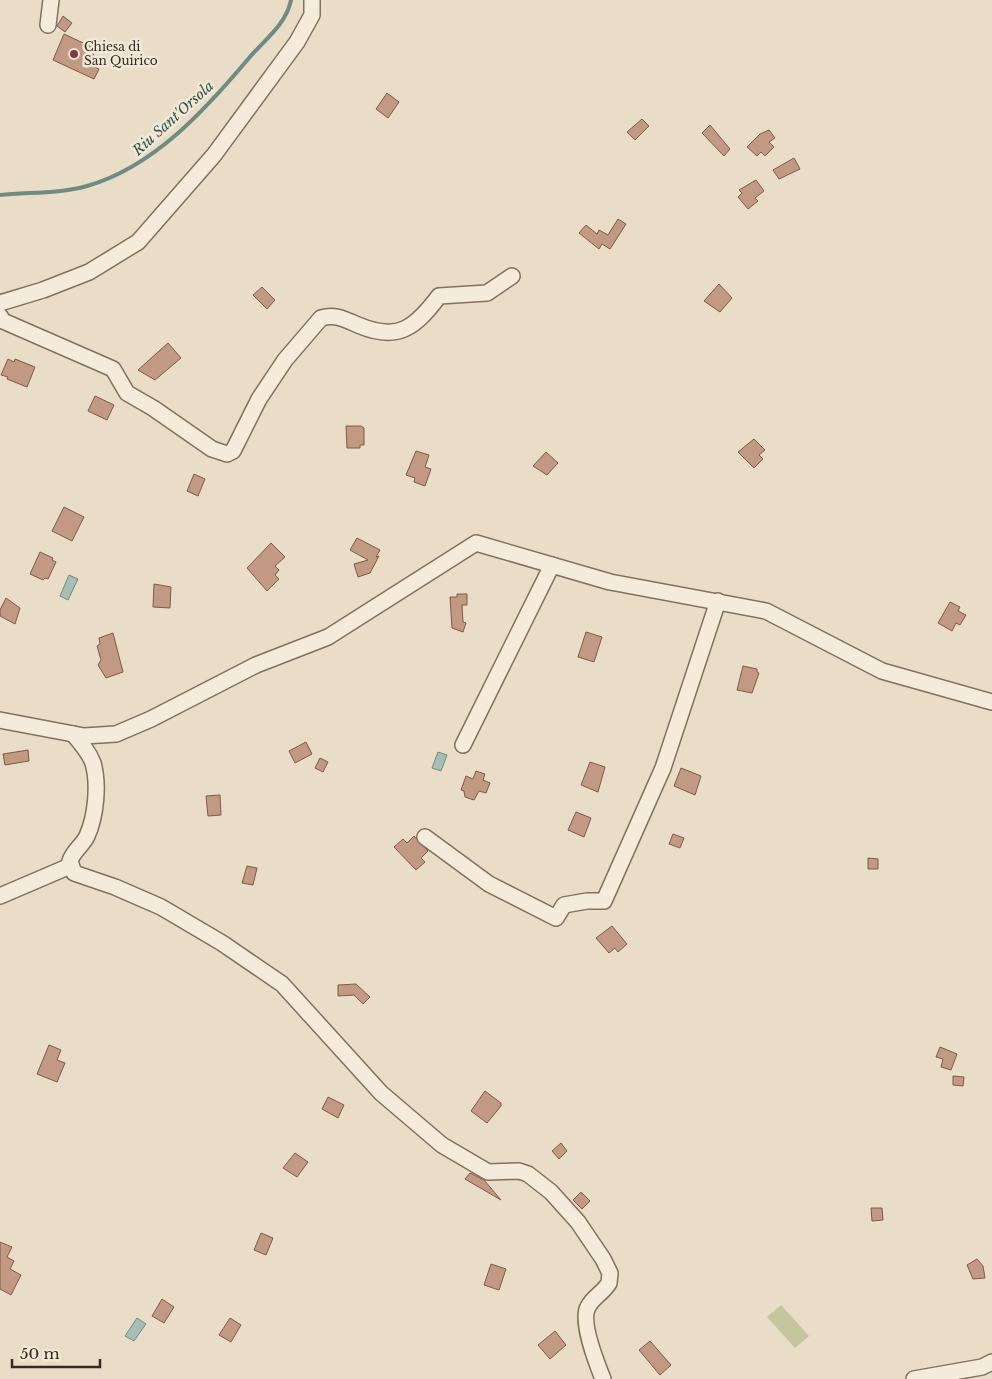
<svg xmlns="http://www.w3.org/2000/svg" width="992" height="1379" viewBox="0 0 992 1379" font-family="'Libre Baskerville',serif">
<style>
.green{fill:#c4c69d}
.water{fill:#a8bdb6;stroke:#708b82}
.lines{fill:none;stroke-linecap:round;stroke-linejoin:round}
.stream{stroke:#708b82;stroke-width:4}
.building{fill:#c29982;stroke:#7f5a48}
.minor-casing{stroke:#83705f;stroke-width:18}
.minor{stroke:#f5ebda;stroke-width:15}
.poi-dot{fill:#8a363c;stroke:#f1e8d6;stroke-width:2}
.labels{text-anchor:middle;stroke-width:5;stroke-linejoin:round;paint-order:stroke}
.poi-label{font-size:12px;fill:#352921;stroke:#f1e8d6;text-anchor:start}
.water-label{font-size:14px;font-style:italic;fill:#32534e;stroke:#f1e8d6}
</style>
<rect width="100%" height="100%" fill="#e9ddc8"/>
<!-- green -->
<path class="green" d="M781 1305 809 1336 795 1348 767 1317Z"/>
<!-- water -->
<g class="water">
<path d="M69 575 78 579 68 600 60 596Z"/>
<path d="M438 752 447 755 441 771 432 768Z"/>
<path d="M137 1318 146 1324 134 1341 125 1336Z"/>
</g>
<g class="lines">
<!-- stream -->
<path class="stream" d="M0 195C29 192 59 194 87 186 154 167 206 109 249 58 264 40 286 25 291 0"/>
</g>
<!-- building -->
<g class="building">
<path d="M63 16 72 23 65 32 57 26Z"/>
<path d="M64 34 96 49 89 64 99 69 94 79 53 60Z"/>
<path d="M387 93 399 102 388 118 376 109Z"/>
<path d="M642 119 649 126 635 140 627 132Z"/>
<path d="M710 125 730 149 724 156 702 133Z"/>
<path d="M769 130 775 138 769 142 774 147 765 156 761 152 757 156 747 147 760 134Z"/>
<path d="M794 158 800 169 779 179 773 170Z"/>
<path d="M756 180 764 191 755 198 758 201 748 209 738 197 742 193 739 190Z"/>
<path d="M618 219 626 224 610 249 602 244 599 249 579 233 586 225 597 234 599 230 608 235Z"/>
<path d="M719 284 732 298 720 312 704 301Z"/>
<path d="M262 287 275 300 267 309 253 295Z"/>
<path d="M168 343 181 358 155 380 138 370Z"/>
<path d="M8 359 14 362 15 359 35 367 27 387 7 379 8 377 1 375Z"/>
<path d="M95 396 114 405 107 420 88 411Z"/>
<path d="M346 426H361L364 428V445H360V448H347Z"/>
<path d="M754 439 765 450 759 455 763 459 754 468 738 452Z"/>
<path d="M416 451 429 455 425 467 431 469 425 486 414 482 415 478 406 475Z"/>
<path d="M546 452 558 463 547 475 533 466Z"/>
<path d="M194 474 205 479 198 496 187 491Z"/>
<path d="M64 507 84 517 72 541 52 531Z"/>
<path d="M357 538 380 550 376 557 379 556 370 573 358 577 354 564 368 560 350 550Z"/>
<path d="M271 543 285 557 275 566 279 570 275 575 279 579 267 591 247 568Z"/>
<path d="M40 552 53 558 52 560 56 562 48 579 45 578 43 580 30 574Z"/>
<path d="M154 584 171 587 170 608 153 607Z"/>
<path d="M457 594H467V605H462L463 622 466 623 463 632 452 628 450 597H457Z"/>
<path d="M6 598 20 608 15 624 0 616V610Z"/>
<path d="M950 602 960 607 958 611 966 615 960 625 956 623 952 631 938 623Z"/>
<path d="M586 632 602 637 594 662 578 657Z"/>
<path d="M113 633 123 672 106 678 98 665 101 660 97 646 100 644 99 638Z"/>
<path d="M743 666 757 669V672L759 673 752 693 737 690Z"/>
<path d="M306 742 312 754 295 763 289 751Z"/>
<path d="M28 750 29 761 5 765 3 754Z"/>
<path d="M320 758 328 762 323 772 315 768Z"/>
<path d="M590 762 605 767 598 792 581 785Z"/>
<path d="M681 768 701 776 695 795 674 786Z"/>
<path d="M476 771 485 774 483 780 490 783 486 793 479 791 474 800 465 797 464 791 461 790 466 776 473 779Z"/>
<path d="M220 795 221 815 208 816 206 796Z"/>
<path d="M576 812 591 818 584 837 568 830Z"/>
<path d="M673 834 684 838 680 848 669 844Z"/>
<path d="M414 836 428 851 421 858 425 862 416 870 394 847 403 839 407 843Z"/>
<path d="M868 858 878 859V869H868Z"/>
<path d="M247 866 257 868 253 885 242 883Z"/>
<path d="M612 926 627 944 618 952 615 948 609 953 596 938Z"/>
<path d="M356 984 370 997 363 1004 354 995 338 996V985Z"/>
<path d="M49 1045 61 1050 57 1060 65 1063 57 1082 37 1074Z"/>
<path d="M940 1047 957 1054 951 1070 941 1067 943 1059 936 1057Z"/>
<path d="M953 1076 964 1077 963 1086 953 1085Z"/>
<path d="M485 1091 501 1103V1106L487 1123 471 1111Z"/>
<path d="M328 1097 344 1105 338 1118 322 1109Z"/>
<path d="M561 1143 567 1151 559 1159 552 1151Z"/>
<path d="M295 1153 308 1162 297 1177 283 1168Z"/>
<path d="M470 1173 484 1180 501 1200 465 1179Z"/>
<path d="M581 1192 590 1201 582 1209 573 1200Z"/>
<path d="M871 1208H882L883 1220 872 1221Z"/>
<path d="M261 1233 273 1238 266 1255 254 1250Z"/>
<path d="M0 1242 12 1247 7 1257 14 1261 10 1269 21 1275 11 1295 0 1289Z"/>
<path d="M977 1259 983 1266 985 1278 973 1279 967 1265Z"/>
<path d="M491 1264 506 1269 499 1290 484 1285Z"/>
<path d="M162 1299 174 1307 164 1323 152 1316Z"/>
<path d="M230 1318 241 1325 231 1342 219 1335Z"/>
<path d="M555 1331 566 1345 550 1359 538 1345Z"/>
<path d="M650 1341 671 1365 660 1375 639 1350Z"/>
</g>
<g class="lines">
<defs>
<g id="minor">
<path d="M48 25 51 0"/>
<path d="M0 303 43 290 89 272 138 242 214 155 297 42 312 15V0"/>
<path d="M0 316 3 321 113 369 127 393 153 408 212 449 227 454 233 451 259 399 285 360 321 318C336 314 344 319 358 325 398 342 415 328 439 296L487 293 512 276"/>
<path d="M0 720 84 736 116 734 151 719 256 665 328 637 476 543 610 582 766 611 882 671 992 702"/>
<path d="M73 734C81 743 89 752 93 763 99 784 96 816 87 836 83 845 73 851 70 861L74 873 115 887 161 907 222 943 282 984 381 1093 442 1145 488 1172 519 1171 528 1174 551 1192 578 1222 603 1259 610 1273 609 1283C603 1293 593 1297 588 1307 580 1321 597 1364 603 1379"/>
<path d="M463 745 552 565"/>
<path d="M425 837 489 884 556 918 564 905 587 901H604L663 768 718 601"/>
<path d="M0 896 70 866"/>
<path d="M914 1379 982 1367 992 1362"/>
</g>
</defs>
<!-- minor casing -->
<use href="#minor" class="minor-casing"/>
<!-- minor -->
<use href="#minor" class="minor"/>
</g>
<!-- markers -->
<circle class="poi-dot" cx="74" cy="54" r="5"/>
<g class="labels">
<!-- poi labels -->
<g class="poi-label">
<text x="84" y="51">Chiesa di<tspan x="84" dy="14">San Quirico</tspan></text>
</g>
<!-- water labels -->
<g class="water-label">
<text transform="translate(173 118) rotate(-42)" y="5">Riu Sant'Orsola</text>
</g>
</g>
<!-- scale -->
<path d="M12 1359v8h88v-8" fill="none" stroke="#352921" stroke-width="2.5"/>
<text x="20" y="1359" font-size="15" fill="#352921" stroke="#f1e8d6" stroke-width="4" paint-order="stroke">50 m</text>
</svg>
